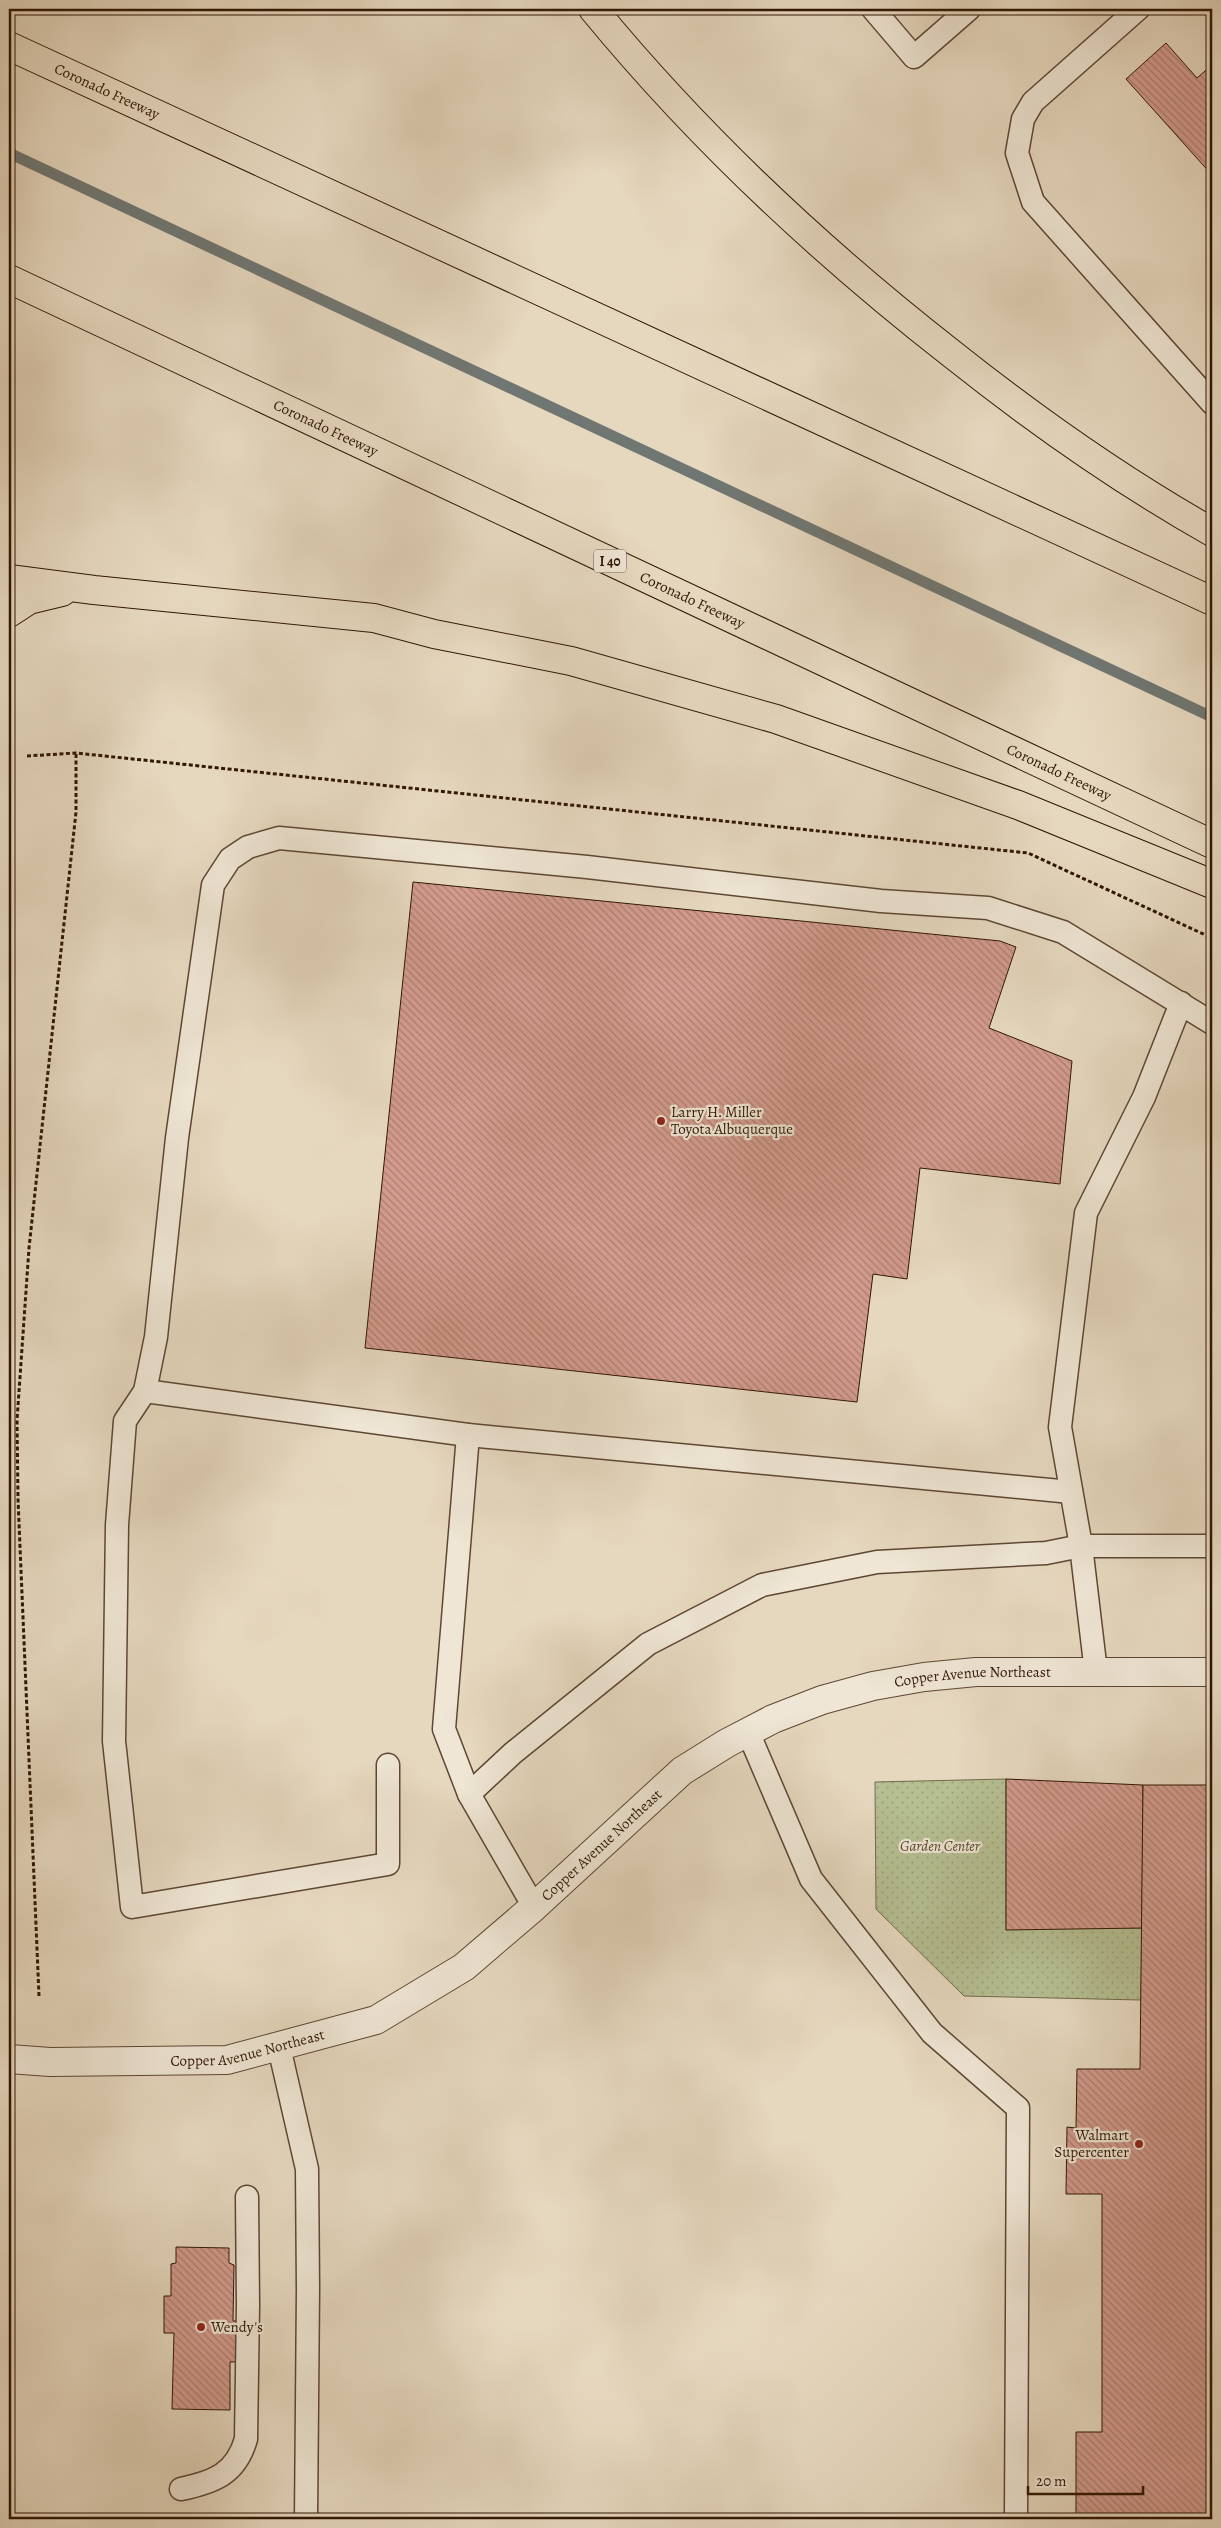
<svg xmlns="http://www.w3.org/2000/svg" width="1221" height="2528" viewBox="0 0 1221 2528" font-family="Alegreya,serif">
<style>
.grass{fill:url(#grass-dots);stroke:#726a4b}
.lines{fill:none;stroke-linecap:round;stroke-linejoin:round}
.stream{stroke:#707773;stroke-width:11}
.building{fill:url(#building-back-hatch);stroke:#301604}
.service-casing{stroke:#5e4633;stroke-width:25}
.minor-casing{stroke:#5e4633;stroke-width:30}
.motorway-casing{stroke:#301604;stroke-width:30}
.path{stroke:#301604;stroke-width:3;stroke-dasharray:4 2.5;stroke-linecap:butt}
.service{stroke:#efe6d5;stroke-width:22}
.minor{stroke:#efe6d5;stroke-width:28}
.motorway{stroke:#e6d8bf;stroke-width:28}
.poi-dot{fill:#8f2418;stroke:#efe6d5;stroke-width:2}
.labels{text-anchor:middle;stroke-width:4.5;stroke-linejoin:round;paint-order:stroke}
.shield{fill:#efe6d5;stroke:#695443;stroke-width:1}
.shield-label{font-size:14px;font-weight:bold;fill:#301604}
.street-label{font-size:15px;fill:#301604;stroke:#efe6d5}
.poi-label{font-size:15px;fill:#301604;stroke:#efe6d5;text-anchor:start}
.park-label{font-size:15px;font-style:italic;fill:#58492f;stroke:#efe6d5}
</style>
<defs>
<pattern id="grass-dots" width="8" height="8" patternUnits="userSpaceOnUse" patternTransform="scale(1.25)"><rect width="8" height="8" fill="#b5bf92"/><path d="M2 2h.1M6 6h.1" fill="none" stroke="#9ca37c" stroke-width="1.8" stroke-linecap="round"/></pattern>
<pattern id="building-back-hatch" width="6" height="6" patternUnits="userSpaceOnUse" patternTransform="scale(1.25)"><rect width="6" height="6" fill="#d39b8d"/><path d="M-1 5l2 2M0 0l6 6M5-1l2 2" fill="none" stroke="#ac7d71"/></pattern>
</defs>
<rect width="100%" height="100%" fill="#e6d8bf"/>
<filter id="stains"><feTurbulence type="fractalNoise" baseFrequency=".004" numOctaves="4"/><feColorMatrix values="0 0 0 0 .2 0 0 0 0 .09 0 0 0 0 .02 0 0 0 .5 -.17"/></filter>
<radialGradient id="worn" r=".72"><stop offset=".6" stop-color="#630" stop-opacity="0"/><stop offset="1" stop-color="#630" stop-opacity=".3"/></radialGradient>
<!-- grass -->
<path class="grass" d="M1006 1779V1929L1142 1928 1141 2000 964 1996 876 1909 875 1782Z"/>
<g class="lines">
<!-- stream -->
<path class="stream" d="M9 153 1212 717"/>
</g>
<!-- building -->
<g class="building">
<path d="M1166 43 1197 78 1212 65V175L1126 79Z"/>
<path d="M413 882 1000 941 1016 947 989 1028 1072 1061 1060 1184 920 1168 907 1279 873 1274 857 1402 365 1348Z"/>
<path d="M1006 1779 1143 1785 1142 1928 1006 1930Z"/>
<path d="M1143 1785H1212V2519H1076V2432H1102V2194H1066L1067 2127 1076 2128 1077 2069H1140Z"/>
<path d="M176 2247 229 2248V2263L234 2265 233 2321H238V2362H230V2410L172 2409 174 2333H164V2296H171V2264L176 2263Z"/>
</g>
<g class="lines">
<defs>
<g id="service">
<path d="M873 9 914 57 969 9"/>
<path d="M1138 9 1033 102 1023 119 1017 153 1033 202 1212 403"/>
<path d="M145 1391 468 1435 1071 1492"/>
<path d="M468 1435 444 1729 469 1794 534 1907"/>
<path d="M1096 1672 1081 1546 1060 1427 1086 1213 1144 1097 1181 1003"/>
<path d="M748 1732 811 1879 932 2033 1018 2108 1016 2519"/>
<path d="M388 1765V1864L132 1907 114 1741 117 1525 125 1421 145 1391 156 1337 177 1138 213 885 230 859 248 847 279 838 587 867 881 901 988 908 1063 932 1212 1023"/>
<path d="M469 1794 513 1753 648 1644 762 1585 877 1562 1046 1553 1081 1546H1212"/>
<path d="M279 2047 307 2169 308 2288 306 2519"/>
<path d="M181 2489C214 2482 236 2474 246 2439L248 2305 247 2197"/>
</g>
<g id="minor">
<path id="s1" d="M9 2059 50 2062 227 2060 376 2020 464 1967 534 1907 682 1771 727 1743 773 1719 822 1700 873 1686 924 1677 976 1672H1212"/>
</g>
<g id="motorway">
<path d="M593 9C699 138 820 251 952 354 1035 420 1120 480 1212 532"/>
<path id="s2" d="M9 46 1212 601"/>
<path id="s3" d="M9 279 1212 844"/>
<path d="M9 579 94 590 374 618 434 634 571 661 776 719 1018 805 1212 884"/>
<path d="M9 613 29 600 62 592"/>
</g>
</defs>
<!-- service casing -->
<use href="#service" class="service-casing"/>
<!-- minor casing -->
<use href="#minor" class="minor-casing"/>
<!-- motorway casing -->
<use href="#motorway" class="motorway-casing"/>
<!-- path -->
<g class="path">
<path d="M27 756 76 753 1028 853 1212 938"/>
<path d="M39 1996 18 1499 17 1420 29 1248 76 812V753"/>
</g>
<!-- service -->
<use href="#service" class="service"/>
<!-- minor -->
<use href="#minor" class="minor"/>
<!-- motorway -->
<use href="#motorway" class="motorway"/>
</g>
<!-- markers -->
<g class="poi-dot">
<circle cx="661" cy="1121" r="5"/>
<circle cx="1139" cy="2144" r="5"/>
<circle cx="201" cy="2327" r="5"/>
</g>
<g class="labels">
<!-- shield labels -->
<rect class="shield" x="594" y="549.5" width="32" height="23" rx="4"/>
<g class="shield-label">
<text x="610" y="566">I 40</text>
</g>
<!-- street labels -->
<g class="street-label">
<text dy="5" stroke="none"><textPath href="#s2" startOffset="108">Coronado Freeway</textPath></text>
<text dy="5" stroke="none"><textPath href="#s3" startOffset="350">Coronado Freeway</textPath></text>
<text dy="5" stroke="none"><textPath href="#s3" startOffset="755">Coronado Freeway</textPath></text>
<text dy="5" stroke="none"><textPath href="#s3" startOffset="1160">Coronado Freeway</textPath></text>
<text dy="5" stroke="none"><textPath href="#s1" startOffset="1079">Copper Avenue Northeast</textPath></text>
<text dy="5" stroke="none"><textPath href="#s1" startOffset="659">Copper Avenue Northeast</textPath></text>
<text dy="5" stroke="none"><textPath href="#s1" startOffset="240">Copper Avenue Northeast</textPath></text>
</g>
<!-- poi labels -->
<g class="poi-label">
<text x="671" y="1117">Larry H. Miller<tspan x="671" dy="17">Toyota Albuquerque</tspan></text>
<text x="1129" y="2140" text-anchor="end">Walmart<tspan x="1129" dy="17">Supercenter</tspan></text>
<text x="211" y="2332">Wendy's</text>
</g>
<!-- park labels -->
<g class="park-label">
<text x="940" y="1851">Garden Center</text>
</g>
</g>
<!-- margin -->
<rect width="1221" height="2528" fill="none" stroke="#e6d8bf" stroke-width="30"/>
<rect x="10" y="10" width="1201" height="2508" fill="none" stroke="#301604" stroke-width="2.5"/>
<rect x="15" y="15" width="1191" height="2498" fill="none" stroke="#301604"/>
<!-- scale -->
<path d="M1028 2486v8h115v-8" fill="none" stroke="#301604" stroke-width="2.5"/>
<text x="1036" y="2486" font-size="15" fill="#301604" stroke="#efe6d5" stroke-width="4" paint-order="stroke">20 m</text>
<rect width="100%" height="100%" filter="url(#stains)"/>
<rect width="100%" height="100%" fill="url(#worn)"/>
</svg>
